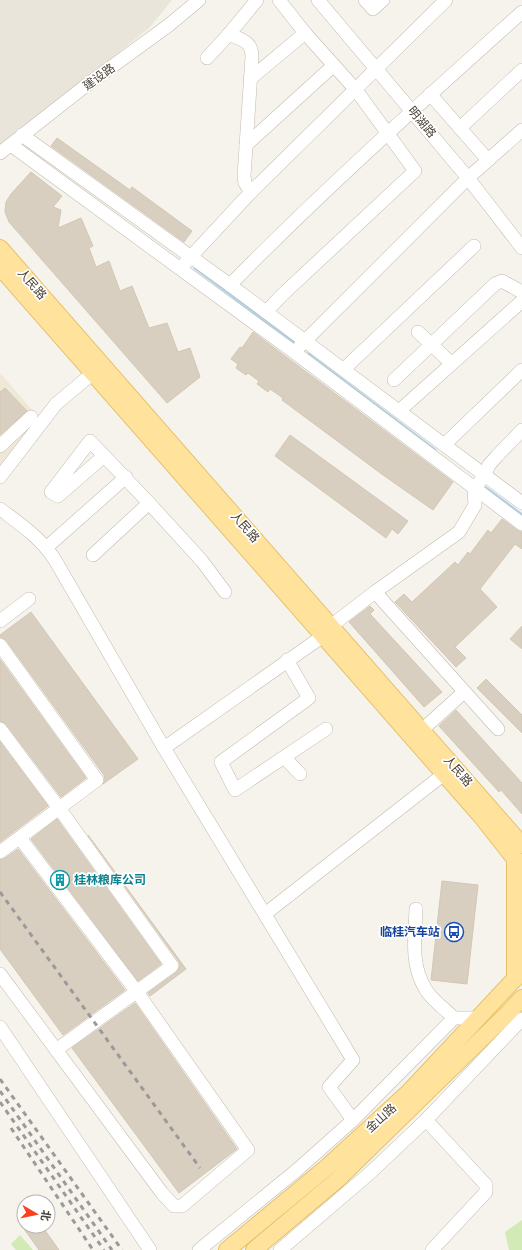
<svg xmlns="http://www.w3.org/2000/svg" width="522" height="1250" viewBox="0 0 522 1250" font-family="Rubik,'Noto Sans SC',sans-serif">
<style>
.residential{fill:#eae5da}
.education{fill:#efe8d6}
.green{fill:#d2eab5}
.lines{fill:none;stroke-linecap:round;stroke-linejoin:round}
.stream{stroke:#a9d4f2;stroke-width:3}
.building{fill:#d8cfc1;stroke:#d3c7b4}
.minor-casing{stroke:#c2bbae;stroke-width:14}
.major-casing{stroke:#e6c16a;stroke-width:18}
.minor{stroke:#fff;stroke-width:13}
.major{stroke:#ffe39c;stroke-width:16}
.rail{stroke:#9a9a9a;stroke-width:3;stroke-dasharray:5 5;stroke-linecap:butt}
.labels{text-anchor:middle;stroke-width:3.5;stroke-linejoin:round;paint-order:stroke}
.street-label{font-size:12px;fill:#4b4439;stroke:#fff}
.culture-label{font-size:12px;font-weight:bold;fill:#0d838f;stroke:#fff;text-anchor:start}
.transit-label{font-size:12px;font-weight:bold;fill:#164399;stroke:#fff;text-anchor:end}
</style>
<rect width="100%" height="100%" fill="#f6f3ec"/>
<!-- residential -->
<path class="residential" d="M0 0H172L149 28 0 147Z"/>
<!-- education -->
<path class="education" d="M0 373 41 420 0 468Z"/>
<!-- green -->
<g class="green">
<path d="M522 1220V1250H509L505 1232Z"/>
<path d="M20 1235 33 1250H16L11 1244Z"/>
</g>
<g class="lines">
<!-- stream -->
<g class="stream">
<path d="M195 268 296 344"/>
<path d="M308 354 435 450"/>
<path d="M486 488 522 515"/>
</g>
</g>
<!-- building -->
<g class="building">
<path d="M57 138 130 190 132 187 192 231 184 242 51 146Z"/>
<path d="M31 172 62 196 53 207 61 210 58 228 81 218 93 246 89 248 96 267 109 261 120 291 132 286 149 328 167 323 178 352 190 348 200 377 167 403 9 222 5 212 6 202 11 194Z"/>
<path d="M253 332 453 482 433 510 383 475 282 400 283 398 270 389 268 392 257 384 259 381 248 373 246 375 236 368 238 364 231 359 240 347 242 348Z"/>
<path d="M5 388 27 411 0 435V392Z"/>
<path d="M290 435 408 521 398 534 392 529 386 538 275 456Z"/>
<path d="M502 519 517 530 522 532V549L515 544 480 589 497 607 455 647 466 658 456 667 395 602 404 594 412 602 455 562 458 565 468 552 470 554 488 530 491 533Z"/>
<path d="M370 606 374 610 370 614 442 692 424 707 349 622Z"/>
<path d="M31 612 138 759 103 784 105 780 104 775 6 640 0 637V635Z"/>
<path d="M522 626V649L510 639Z"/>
<path d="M0 659 86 778 61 797 6 724 0 721Z"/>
<path d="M486 679 522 715V733L477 688Z"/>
<path d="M456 710 522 783V814L501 790 499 792 439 726Z"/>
<path d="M0 742 48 806 0 842Z"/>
<path d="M57 819 161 964 138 981 31 839Z"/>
<path d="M88 835 186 969 150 996 148 993 177 972 180 966 179 962Z"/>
<path d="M18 849 125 990 63 1035 0 949V860L5 858Z"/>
<path d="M442 881 478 885 467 984 431 980Z"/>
<path d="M135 1003 237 1149 179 1193 72 1048Z"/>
<path d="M22 1226H42L59 1250H39Z"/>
</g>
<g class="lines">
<defs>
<g id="minor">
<path d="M318 0 468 178 522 248"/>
<path d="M365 0 373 9 383 0"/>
<path d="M229 34 257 0"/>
<path d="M207 58 229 34C242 40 252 41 252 57L244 176 245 183 251 192"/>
<path d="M250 79 305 33"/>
<path d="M430 94 488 160"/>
<path d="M460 128 522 70"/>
<path d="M22 135 230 285 522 503"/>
<path d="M11 145 294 352 522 524"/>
<path d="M246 145 333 66"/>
<path d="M0 153 84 87 169 25 199 0"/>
<path d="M185 263 251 192 446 0"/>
<path d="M230 285C323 190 423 101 522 12"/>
<path d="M266 312 282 295 415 171 356 90 305 33 279 0"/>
<path d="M418 332 451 363"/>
<path d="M300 346 468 178 522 130"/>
<path d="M344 369 474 246"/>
<path d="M394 380 495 284 502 281 522 292"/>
<path d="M399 411 522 301"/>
<path d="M444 445 522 370"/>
<path d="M0 446 31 417"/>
<path d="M0 477 56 404 93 373"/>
<path d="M149 503 202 561 225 592"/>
<path d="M0 509C20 524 41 538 55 560L164 748 353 1060 329 1087 353 1120 297 1170 199 1250"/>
<path d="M47 547 126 477"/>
<path d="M93 555 149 503 90 441 51 492 58 496 104 456"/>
<path d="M375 592 498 729"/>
<path d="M0 621 29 599"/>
<path d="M331 626 375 592 459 532 475 505 474 489 484 476 489 465 497 456 522 430"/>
<path d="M0 645 97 780 0 852"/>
<path d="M287 660 309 698 221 762 235 790 326 729"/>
<path d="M0 729 59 808 172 966 56 1050"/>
<path d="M422 730 464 692"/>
<path d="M164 748 323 636"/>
<path d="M285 758 300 774"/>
<path d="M416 909C415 936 410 965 426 990 433 1001 445 1009 454 1018"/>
<path d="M265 914 444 774"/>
<path d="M0 974 162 1193 174 1206H182L248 1150 137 992 20 838"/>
<path d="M0 1027 150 1250"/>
<path d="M353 1120 454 1018H478"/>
<path d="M426 1120 486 1185V1192L432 1250"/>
<path d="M280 1250 370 1173 426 1120 522 1019"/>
</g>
<g id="major">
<path d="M0 248 522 845"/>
<path d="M0 267 481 816 522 868"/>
<path d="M515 979V859"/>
<path d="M227 1250 326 1168 409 1092 522 971"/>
<path d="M254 1250 337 1180 509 1012 522 998"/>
</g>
</defs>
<!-- minor casing -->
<use href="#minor" class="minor-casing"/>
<!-- major casing -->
<use href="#major" class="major-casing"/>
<!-- minor -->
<use href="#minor" class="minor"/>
<!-- major -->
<use href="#major" class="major"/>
<!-- rail -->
<g class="rail">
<path d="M0 892 200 1168"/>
<path d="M0 1079 122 1250"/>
<path d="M0 1091 112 1250"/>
<path d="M0 1102 104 1250"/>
<path d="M11 1128 93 1250"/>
</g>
</g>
<!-- icons -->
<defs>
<symbol id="building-ring" viewBox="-11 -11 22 22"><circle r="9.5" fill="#fff" stroke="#0f9aa8" stroke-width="1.5"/><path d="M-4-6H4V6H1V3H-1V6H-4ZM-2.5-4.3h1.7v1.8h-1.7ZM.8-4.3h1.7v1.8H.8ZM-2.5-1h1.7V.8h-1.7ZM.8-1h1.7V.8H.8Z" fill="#0f9aa8"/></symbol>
<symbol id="bus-ring" viewBox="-11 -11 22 22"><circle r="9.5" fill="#fff" stroke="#1a4fb4" stroke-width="1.5"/><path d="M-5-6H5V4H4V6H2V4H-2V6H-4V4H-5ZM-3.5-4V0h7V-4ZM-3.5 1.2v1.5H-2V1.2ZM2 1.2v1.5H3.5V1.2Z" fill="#1a4fb4"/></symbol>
</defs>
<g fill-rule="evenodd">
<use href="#building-ring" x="49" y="869" width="22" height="22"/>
<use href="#bus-ring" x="443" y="921" width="22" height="22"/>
</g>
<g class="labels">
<!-- street labels -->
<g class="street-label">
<text transform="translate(99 77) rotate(-36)" y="4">建设路</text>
<text transform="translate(422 122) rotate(50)" y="4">明湖路</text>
<text transform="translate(32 284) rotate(49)" y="4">人民路</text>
<text transform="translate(245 527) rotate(49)" y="4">人民路</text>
<text transform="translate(458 771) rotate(49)" y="4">人民路</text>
<text transform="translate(381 1118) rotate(-42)" y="4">金山路</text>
</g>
<!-- culture labels -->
<g class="culture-label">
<text x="74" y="884">桂林粮库公司</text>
</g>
<!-- transit labels -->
<g class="transit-label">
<text x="440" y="936">临桂汽车站</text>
</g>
</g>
<!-- north arrow -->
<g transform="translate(36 1214) rotate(99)"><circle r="19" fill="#ffffff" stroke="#b7b4b0"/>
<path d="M0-3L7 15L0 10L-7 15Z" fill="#fc3f1d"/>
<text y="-6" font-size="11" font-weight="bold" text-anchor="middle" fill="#4b4439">北</text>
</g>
</svg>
